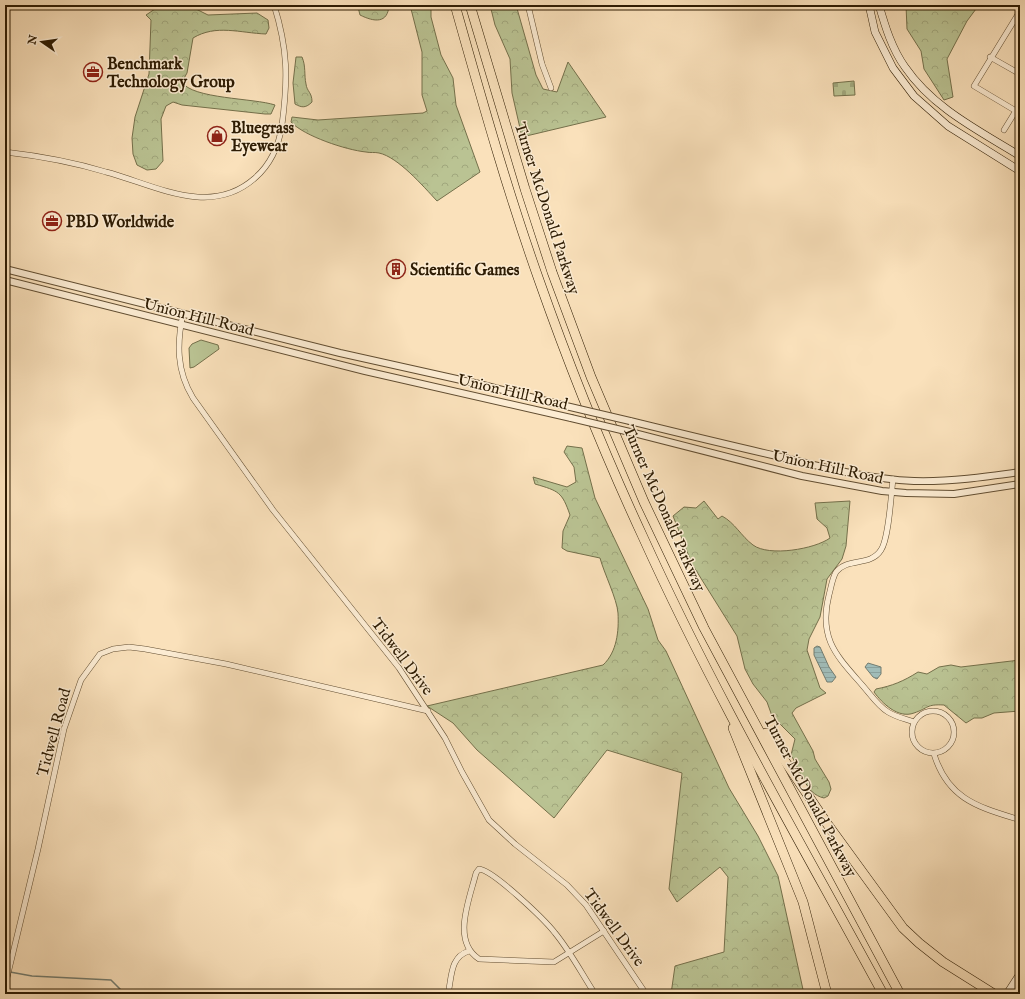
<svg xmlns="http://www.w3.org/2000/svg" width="1025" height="999" viewBox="0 0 1025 999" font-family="'IM FELL English',serif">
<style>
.grass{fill:#bac393;stroke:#74704b}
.forest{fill:url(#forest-crowns);stroke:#74704b}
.cemetery{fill:url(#cemetery-stones);stroke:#74704b}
.water{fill:url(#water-rules);stroke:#727c70}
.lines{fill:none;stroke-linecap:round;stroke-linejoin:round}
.stream{stroke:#727c70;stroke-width:1.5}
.minor-casing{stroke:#614d31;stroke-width:6}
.tertiary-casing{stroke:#614d31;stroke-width:8}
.secondary-casing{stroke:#2e1c03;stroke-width:8}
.motorway-casing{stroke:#2e1c03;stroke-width:10}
.minor{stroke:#fcecd3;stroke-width:5}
.tertiary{stroke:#fcecd3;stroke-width:6}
.secondary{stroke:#fcecd3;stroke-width:7}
.motorway{stroke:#fae1bb;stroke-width:9}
.tertiary-bridge-casing{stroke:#614d31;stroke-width:8;stroke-linecap:butt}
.tertiary-bridge{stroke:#fcecd3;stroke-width:6}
.labels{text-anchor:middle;stroke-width:3;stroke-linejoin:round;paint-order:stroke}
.poi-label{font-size:16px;font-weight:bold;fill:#2e1c03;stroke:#fcecd3;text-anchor:start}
.street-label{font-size:16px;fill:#2e1c03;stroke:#fcecd3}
</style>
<defs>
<pattern id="forest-crowns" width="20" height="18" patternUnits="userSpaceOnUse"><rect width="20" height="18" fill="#bac393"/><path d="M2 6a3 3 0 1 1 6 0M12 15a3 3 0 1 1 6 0" fill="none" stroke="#a0a77d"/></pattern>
<pattern id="cemetery-stones" width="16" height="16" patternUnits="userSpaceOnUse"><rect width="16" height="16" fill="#bac393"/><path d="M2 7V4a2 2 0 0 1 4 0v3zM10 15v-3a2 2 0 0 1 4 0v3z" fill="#a0a77d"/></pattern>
<pattern id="water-rules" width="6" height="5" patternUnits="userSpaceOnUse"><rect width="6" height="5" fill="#a0bcb8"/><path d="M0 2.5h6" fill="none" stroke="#8aa19d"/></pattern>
</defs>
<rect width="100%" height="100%" fill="#fae1bb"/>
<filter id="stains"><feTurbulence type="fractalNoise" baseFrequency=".005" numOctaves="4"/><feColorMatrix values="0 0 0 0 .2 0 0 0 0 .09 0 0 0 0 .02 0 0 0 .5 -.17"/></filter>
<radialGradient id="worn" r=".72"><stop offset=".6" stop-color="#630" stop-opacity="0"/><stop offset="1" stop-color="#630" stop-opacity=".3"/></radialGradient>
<!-- grass -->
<path class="grass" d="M201 340 218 345 219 349 194 367 190 368 189 348 192 344Z"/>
<!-- forest -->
<g class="forest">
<path d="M161 5 190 6 208 15 257 13 268 20 269 28 266 34C240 33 216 24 193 38L187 73 182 82C192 99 254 98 275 105L271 114H265L182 105 173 102 166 106 161 119 163 161 156 169 147 170 137 165 133 154 132 138 135 117 149 74 151 20 146 15Z"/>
<path d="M360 5H389C388 24 374 22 360 15L358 7Z"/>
<path d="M410 5H431V17L441 55 453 78 456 105 480 172 437 201C423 186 398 157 379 153 375 152 370 153 366 152 346 150 304 136 291 122L292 117 318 120 423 113 427 111 422 95V52Z"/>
<path d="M490 5H516L536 75 543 89 557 92 568 62 606 117 522 137 512 93 510 59 495 25Z"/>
<path d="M906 5H979L967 21 947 59 953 97 944 100 924 69 921 51 907 29Z"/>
<path d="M296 57H302C306 66 304 75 306 84 307 92 312 92 312 102 306 108 302 108 295 104L293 83Z"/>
<path d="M567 446 582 448 595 498 648 609 658 640 666 651 729 788 758 836 778 876 804 994H671L675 966 724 952 728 877 720 867 677 902 669 889 682 773 607 750 554 818 477 750 453 723 427 706 603 665C617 652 619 631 618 613 617 599 604 573 600 558L567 551 562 548 563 531 570 515C562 492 559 491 535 484L533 477 567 487 576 482 574 467 564 452Z"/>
<path d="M704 501 718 519 722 516C735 523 741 536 753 545 769 557 815 549 830 538L827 528 817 519 815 503 850 501 846 546 842 559 827 579 820 617 809 639 807 650 820 688 826 693 796 708 792 713 813 751 815 759 829 782 831 789 828 796 824 798C805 794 800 770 791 755L795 739 772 716 767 702 753 684 745 669 737 636 692 564 673 516 684 507 696 508Z"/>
<path d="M1020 660V711L994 713 982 718H974L966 723 944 705C926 704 929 708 914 713 898 719 882 703 874 692L876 689C892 686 904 681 918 672L927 674 939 667 951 665 961 667Z"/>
</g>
<!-- cemetery -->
<path class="cemetery" d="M854 81 855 95 834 96 833 83Z"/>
<!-- water -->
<g class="water">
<path d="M817 646 820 647 829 667 836 677 832 682H827L814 655V648Z"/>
<path d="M868 663 881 667V674L877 679 873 677 865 667Z"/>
</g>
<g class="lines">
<!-- stream -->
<g class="stream">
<path d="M5 950 7 968"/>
<path d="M10 972 32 976 111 980 125 994"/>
</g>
<defs>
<g id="minor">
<path d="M528 5 542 64 551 88"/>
<path d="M990 57 1020 74"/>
<path d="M1016 111 974 86 1020 11"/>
<path d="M1004 130 1020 104"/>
<path d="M5 152C40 156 73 162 106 172 155 185 210 218 255 178 271 164 279 145 282 125 288 79 288 49 274 5"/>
<path d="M183 313C177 343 176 370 193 398L273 510 399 668 445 738 462 772 489 820 515 844 567 885 586 905 646 994"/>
<path d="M893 479C891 495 889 538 881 550 870 567 848 557 836 572 832 579 831 588 829 595 818 639 837 656 863 686 871 695 878 706 888 712 896 717 906 719 914 722"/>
<circle cx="933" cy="732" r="21"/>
<path d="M934 754C948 800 979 807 1020 820"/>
<path d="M5 986 38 849 64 729 81 680 100 654 113 649 129 647 145 649 226 664 428 711"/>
<path d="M448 994C452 976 450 957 469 951"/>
<path d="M595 994C582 974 570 951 555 933 545 920 493 870 479 869L476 873C470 898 451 941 479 959L554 962 604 931"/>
</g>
<g id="tertiary">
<path d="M5 269 340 353 479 384 566 406"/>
<path d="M5 280 365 371 571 418"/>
<path d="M630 421C679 433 728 445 777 456 822 467 868 479 914 481 950 482 985 477 1020 472"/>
<path d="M634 433 802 476 882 491 906 493 954 494 1020 484"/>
</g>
<g id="secondary">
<path d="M869 5 875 32 893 68 914 96 948 126 1020 171"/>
<path d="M879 5C885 26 892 49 905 67 933 108 978 130 1020 156"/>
<path d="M1007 994 1020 974"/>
<path d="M1012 994 1020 987"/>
</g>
<g id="motorway">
<path d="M455 5C481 97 507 190 539 280 570 368 604 453 643 537 714 694 801 843 883 994"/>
<path d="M470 5 525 189 552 272 591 377 644 502 704 628 900 994"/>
<path d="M733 728 803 902 827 994"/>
<path d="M766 733 828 825 903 928 919 943 943 962 994 994"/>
</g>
</defs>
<!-- minor casing -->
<use href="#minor" class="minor-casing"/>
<!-- tertiary casing -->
<use href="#tertiary" class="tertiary-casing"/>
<!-- secondary casing -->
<use href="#secondary" class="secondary-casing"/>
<!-- motorway casing -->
<use href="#motorway" class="motorway-casing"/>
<!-- minor -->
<use href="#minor" class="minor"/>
<!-- tertiary -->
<use href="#tertiary" class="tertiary"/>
<!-- secondary -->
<use href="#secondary" class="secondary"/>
<!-- motorway -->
<use href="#motorway" class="motorway"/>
<defs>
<g id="tertiary-bridge">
<path d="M566 406 630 421"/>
<path d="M571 418 634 433"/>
</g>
</defs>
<!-- tertiary-bridge casing -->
<use href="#tertiary-bridge" class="tertiary-bridge-casing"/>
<!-- tertiary-bridge -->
<use href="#tertiary-bridge" class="tertiary-bridge"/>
</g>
<!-- icons -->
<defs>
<symbol id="office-ring" viewBox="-11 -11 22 22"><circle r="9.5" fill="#fcecd3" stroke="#8f2418" stroke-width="1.5"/><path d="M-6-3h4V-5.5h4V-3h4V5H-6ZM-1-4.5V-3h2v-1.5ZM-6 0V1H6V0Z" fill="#8f2418"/></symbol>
<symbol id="shop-ring" viewBox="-11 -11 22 22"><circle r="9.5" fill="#fcecd3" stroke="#8f2418" stroke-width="1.5"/><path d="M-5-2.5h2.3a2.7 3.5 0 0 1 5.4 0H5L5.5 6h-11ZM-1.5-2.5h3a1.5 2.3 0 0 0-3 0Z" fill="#8f2418"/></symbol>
<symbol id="building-ring" viewBox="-11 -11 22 22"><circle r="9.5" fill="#fcecd3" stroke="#8f2418" stroke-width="1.5"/><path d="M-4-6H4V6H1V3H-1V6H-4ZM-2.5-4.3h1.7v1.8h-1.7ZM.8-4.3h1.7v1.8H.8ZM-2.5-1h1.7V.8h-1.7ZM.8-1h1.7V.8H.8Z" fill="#8f2418"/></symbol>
</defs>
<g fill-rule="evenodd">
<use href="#office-ring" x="82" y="61" width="22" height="22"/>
<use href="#shop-ring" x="206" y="125" width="22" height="22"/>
<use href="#office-ring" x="41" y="210" width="22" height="22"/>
<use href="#building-ring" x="385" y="258" width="22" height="22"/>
</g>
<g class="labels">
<!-- poi labels -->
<g class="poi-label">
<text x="107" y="69">Benchmark<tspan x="107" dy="18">Technology Group</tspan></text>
<text x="231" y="133">Bluegrass<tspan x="231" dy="18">Eyewear</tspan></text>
<text x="66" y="227">PBD Worldwide</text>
<text x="410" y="275">Scientific Games</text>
</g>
<!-- street labels -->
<g class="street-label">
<text transform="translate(548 208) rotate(72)" y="6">Turner McDonald Parkway</text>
<text transform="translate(199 316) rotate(14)" y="6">Union Hill Road</text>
<text transform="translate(513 391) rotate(13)" y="6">Union Hill Road</text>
<text transform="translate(828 466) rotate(12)" y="6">Union Hill Road</text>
<text transform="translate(665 508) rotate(66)" y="6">Turner McDonald Parkway</text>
<text transform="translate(403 656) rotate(53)" y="6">Tidwell Drive</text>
<text transform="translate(53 732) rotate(-75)" y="6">Tidwell Road</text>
<text transform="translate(811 796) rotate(62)" y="6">Turner McDonald Parkway</text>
<text transform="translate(615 927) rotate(54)" y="6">Tidwell Drive</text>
</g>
</g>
<!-- margin -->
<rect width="1025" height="999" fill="none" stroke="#fae1bb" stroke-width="20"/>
<rect x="6" y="6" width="1013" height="987" fill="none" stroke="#2e1c03" stroke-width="2"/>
<rect x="10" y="10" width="1005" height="979" fill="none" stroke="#2e1c03"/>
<!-- north arrow -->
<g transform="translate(42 42) rotate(283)" stroke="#fcecd3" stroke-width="3" paint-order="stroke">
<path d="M0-3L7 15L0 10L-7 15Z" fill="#2e1c03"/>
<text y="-6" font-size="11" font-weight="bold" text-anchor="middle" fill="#2e1c03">N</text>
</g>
<rect width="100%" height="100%" filter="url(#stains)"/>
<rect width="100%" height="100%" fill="url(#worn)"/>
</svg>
